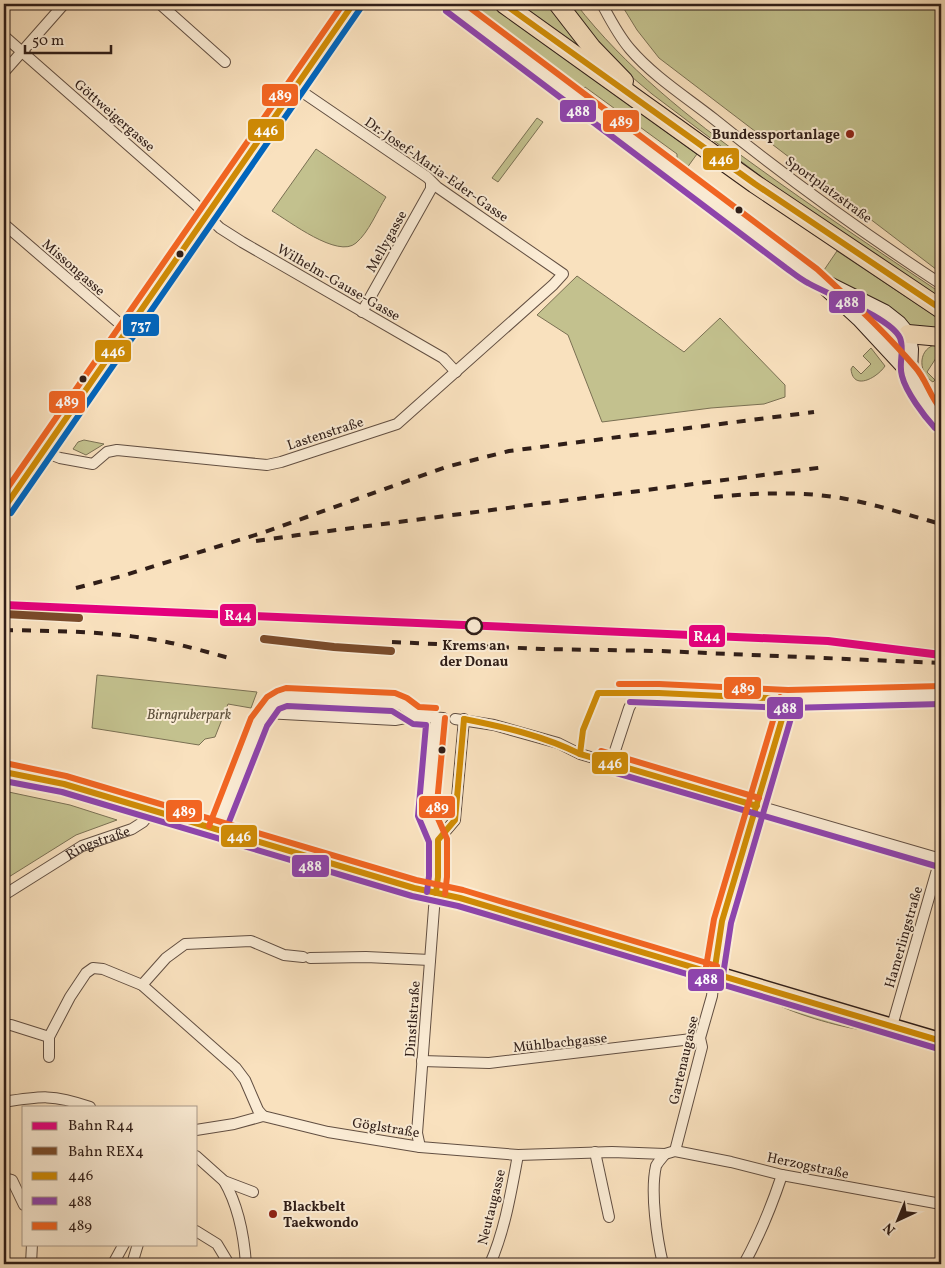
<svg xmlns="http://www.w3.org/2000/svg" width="945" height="1268" viewBox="0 0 945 1268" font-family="Vollkorn,serif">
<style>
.green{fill:#c3c18e;stroke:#7a7053}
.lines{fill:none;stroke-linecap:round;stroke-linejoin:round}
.street-casing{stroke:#624f42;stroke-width:12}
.secondary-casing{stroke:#301e18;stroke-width:16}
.primary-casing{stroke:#301e18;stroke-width:18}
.highway-casing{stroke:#301e18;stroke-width:20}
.street{stroke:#fbecd5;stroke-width:10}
.secondary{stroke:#fbecd5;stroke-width:14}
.primary{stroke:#f9e1be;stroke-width:15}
.highway{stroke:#f9e1be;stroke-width:18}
.rail{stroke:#301e18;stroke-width:4;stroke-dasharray:9 9;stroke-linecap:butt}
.bus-1-casing{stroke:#fbecd5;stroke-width:10}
.bus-2-casing{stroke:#fbecd5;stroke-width:10}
.bus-3-casing{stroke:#fbecd5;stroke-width:10}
.bus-4-casing{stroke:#fbecd5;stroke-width:10}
.bus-1{stroke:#cf8b05;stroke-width:6}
.bus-2{stroke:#8e44ad;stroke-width:6}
.bus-3{stroke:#f26522;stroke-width:6}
.bus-4{stroke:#0065bd;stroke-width:6}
.rail-1-casing{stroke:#fbecd5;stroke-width:11}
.rail-2-casing{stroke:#fbecd5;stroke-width:11}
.rail-1{stroke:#e5007d;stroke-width:8}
.rail-2{stroke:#7a4b2a;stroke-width:8}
.poi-dot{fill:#8f2418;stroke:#fbecd5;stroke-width:2}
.bus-dot{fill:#301e18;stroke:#fbecd5;stroke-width:2}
.stop-dot{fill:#fbecd5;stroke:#301e18;stroke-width:2.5}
.labels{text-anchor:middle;stroke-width:4;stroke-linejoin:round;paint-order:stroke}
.street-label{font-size:14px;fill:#301e18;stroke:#fbecd5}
.poi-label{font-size:14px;font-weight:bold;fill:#301e18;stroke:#fbecd5;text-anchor:end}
.stop-label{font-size:14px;font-weight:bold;fill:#301e18;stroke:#fbecd5}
.park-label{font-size:14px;font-style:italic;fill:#5c4f3b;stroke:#fbecd5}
.line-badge{stroke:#fbecd5;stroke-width:2}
.badge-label{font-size:14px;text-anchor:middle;font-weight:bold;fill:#fff}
</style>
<rect width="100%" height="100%" fill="#f9e1be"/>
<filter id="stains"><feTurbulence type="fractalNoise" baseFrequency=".004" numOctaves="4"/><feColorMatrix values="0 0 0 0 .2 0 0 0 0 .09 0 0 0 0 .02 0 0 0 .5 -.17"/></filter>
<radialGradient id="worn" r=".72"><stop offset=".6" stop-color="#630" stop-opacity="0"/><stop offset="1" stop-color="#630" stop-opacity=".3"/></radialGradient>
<!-- green -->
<g class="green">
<path d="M467 4H489L697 154 684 172 677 166V154L585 87 580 93Z"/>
<path d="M518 4H548L560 22 588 53 586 55Z"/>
<path d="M566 4H576C625 67 689 118 753 164 815 209 878 251 941 293V299L783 193 652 94 626 72 597 44Z"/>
<path d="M621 4H941V273L659 58 637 30Z"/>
<path d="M537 118 543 122 498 182 492 178Z"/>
<path d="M316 149 386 197C377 211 369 232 356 243 338 259 289 221 272 211Z"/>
<path d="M837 251 941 320V331L909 326 899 314 822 273Z"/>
<path d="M577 276 684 352 720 318 785 385V397L764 404 711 408 602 422 568 335 537 315Z"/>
<path d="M934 345 941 348V358L938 355 927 372 935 380 933 382C919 374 917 351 934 345Z"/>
<path d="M871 348 885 366C878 377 853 392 851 369L853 366 861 374 871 364 863 356Z"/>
<path d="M84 440 104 444 86 455 73 449 78 442Z"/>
<path d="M97 675 257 692 251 708 228 704 215 737 205 739 199 745 92 728Z"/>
<path d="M4 791 70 805 117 820 76 835 4 880Z"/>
<path d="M773 1000 873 1029V1031C848 1030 794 1014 772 1002Z"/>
</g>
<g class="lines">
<defs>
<g id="street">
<path d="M160 4 225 62"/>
<path d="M602 4C610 19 618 35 630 49 653 76 686 97 714 119 787 178 863 233 941 284"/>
<path d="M4 36 194 203 220 228 242 242 443 358 456 372"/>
<path d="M4 72 64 4"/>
<path d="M4 224 127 330"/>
<path d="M362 312 431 189V182"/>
<path d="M44 452 60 458 93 464 107 452 117 450 267 465 281 462 397 424 553 285 563 274 437 187 427 177 295 87"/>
<path d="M265 713 395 720 416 716 443 718"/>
<path d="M455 719 494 725 558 743 580 754 941 859"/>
<path d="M611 763 629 708 637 693 788 699 941 695"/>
<path d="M217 829 259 722C267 710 272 700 286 697L394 702 403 706 416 716"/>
<path d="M438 840 455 820 464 719"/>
<path id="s1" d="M4 895 82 846 132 829 143 822 153 810"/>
<path d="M310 958 366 957 430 960"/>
<path d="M142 985 166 958 185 944 251 941 284 955 303 957"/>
<path d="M4 1025H11L49 1037"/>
<path d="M892 1026 941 856"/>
<path d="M49 1057V1037L70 997 86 973 93 968 103 969 142 985 236 1068 245 1080 258 1110 263 1116"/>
<path d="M422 1061 489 1063 700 1038"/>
<path d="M4 1102C41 1096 53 1094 90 1107"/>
<path d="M196 1130 234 1124 263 1116 328 1132 420 1147 518 1155 612 1152 665 1154 675 1151 731 1162 782 1175 941 1204"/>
<path d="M420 1147 417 1133 434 908 438 877V840L427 816 436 717"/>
<path d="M675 1151 702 1047 700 1038 712 996 716 960 722 921 788 699"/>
<path d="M595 1152 609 1217"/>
<path d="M196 1156 224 1181 253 1192"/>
<path d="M4 1178 12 1180 24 1205"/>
<path d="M224 1181C238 1205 244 1236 246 1264"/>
<path d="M196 1231 217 1244 229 1264"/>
<path d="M31 1264 32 1244"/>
<path d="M113 1264 124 1244"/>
<path d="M132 1264 138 1244"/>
<path d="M490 1264C505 1230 511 1192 518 1155"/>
<path d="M663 1264C657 1239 650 1192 656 1166 658 1162 662 1158 665 1154"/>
<path d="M744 1264C761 1233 771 1208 782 1175"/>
</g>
<g id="secondary">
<path d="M451 4 791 261 811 275 885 312 899 323 908 334 911 349 910 374"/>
<path d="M823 286 859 319 910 374 928 408 941 422"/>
<path d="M860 314 888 329 908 334"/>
<path d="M4 508 219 199 353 4"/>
</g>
<path id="primary" d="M4 772 22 775 64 784 414 888 460 898 941 1041"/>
<g id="highway">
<path d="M504 4 755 184 941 309"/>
<path d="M558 4 592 48 624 81"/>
<path d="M908 334 941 337"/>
</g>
</defs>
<!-- street casing -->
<use href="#street" class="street-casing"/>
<!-- secondary casing -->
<use href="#secondary" class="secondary-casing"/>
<!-- primary casing -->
<use href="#primary" class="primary-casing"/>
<!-- highway casing -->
<use href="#highway" class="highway-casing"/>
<!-- street -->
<use href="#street" class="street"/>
<!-- secondary -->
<use href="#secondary" class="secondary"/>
<!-- primary -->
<use href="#primary" class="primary"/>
<!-- highway -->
<use href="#highway" class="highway"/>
<!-- rail -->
<g class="rail">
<path d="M714 497C755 493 799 491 841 498 875 504 908 515 941 524"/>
<path d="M256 541 298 535 825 467"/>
<path d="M76 588 122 576 265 532 446 467 509 451 814 412"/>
<path d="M4 630C53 631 102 631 150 639 177 643 203 651 229 658"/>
<path d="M392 642 542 649 660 651 941 663"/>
</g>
<defs>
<g id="bus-1">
<path d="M504 4 755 184 941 309"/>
<path d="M4 508 353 4"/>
<path d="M464 719C504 727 544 736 580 754L757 806"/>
<path d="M580 754 583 730 598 693H659L788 699"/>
<path d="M4 772 64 784 414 888 460 898 941 1041"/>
<path d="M436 893 438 877V840L455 820 464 719"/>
<path d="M714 974 722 921 788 699"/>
</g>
<g id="bus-2">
<path d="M446 11 786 268C793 273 800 279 808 283 829 295 891 318 900 338 905 350 898 364 902 376 906 392 924 416 935 428"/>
<path d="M630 702 788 708 941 704"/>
<path d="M606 770 939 867"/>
<path d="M4 781 62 792 412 896 458 906 939 1049"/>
<path d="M225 832 267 726 279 709 287 706 392 711 413 724 426 725 418 816 429 842V876L427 892"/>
<path d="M723 975 731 923 796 701"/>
</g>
<g id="bus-3">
<path d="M465 4 817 269C851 300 885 332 915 367 926 379 930 397 941 409"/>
<path d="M4 493 343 4"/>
<path d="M619 684H659L788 690 941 686"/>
<path d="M601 751 759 798"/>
<path d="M5 763 66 776 416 880 463 890 717 966"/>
<path d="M209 826 251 718 267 697 277 691 286 688 395 693 407 698 419 707 436 708"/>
<path d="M445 894 447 877V839L436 814 445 718"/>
<path d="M705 973 714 919 780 697"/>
</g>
<path id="bus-4" d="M11 513 360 9"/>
</defs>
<!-- bus-1 casing -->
<use href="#bus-1" class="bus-1-casing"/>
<!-- bus-2 casing -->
<use href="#bus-2" class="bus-2-casing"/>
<!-- bus-3 casing -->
<use href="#bus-3" class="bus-3-casing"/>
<!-- bus-4 casing -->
<use href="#bus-4" class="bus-4-casing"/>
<!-- bus-1 -->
<use href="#bus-1" class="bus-1"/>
<!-- bus-2 -->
<use href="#bus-2" class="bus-2"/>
<!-- bus-3 -->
<use href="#bus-3" class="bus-3"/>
<!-- bus-4 -->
<use href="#bus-4" class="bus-4"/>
<defs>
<path id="rail-1" d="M4 605 828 641 941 655"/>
<g id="rail-2">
<path d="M4 614 79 618"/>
<path d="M264 639 334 647 391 651"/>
</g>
</defs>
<!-- rail-1 casing -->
<use href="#rail-1" class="rail-1-casing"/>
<!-- rail-2 casing -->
<use href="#rail-2" class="rail-2-casing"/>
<!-- rail-1 -->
<use href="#rail-1" class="rail-1"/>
<!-- rail-2 -->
<use href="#rail-2" class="rail-2"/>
</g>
<!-- markers -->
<g class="poi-dot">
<circle cx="850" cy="134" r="5"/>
<circle cx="273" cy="1214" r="5"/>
</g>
<g class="bus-dot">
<circle cx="739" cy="210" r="4.5"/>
<circle cx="180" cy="254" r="4.5"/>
<circle cx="83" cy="379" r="4.5"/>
<circle cx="442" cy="750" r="4.5"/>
</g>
<circle class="stop-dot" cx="474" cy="626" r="8"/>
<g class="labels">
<!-- street labels -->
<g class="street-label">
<text transform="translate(115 115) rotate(41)" y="5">Göttweigergasse</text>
<text transform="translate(437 169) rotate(35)" y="5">Dr.-Josef-Maria-Eder-Gasse</text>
<text transform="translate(829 189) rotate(36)" y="5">Sportplatzstraße</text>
<text transform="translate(386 241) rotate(-61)" y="5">Mellygasse</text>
<text transform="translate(74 267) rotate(41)" y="5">Missongasse</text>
<text transform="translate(339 282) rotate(30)" y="5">Wilhelm-Gause-Gasse</text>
<text transform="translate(325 433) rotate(-18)" y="5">Lastenstraße</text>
<text dy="5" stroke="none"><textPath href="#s1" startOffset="108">Ringstraße</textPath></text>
<text transform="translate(903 937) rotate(-74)" y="5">Hamerlingstraße</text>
<text transform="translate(412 1019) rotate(-86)" y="5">Dinstlstraße</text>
<text transform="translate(560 1042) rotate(-6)" y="5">Mühlbachgasse</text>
<text transform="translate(683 1060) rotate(-77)" y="5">Gartenaugasse</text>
<text transform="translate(386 1127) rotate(9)" y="5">Göglstraße</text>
<text transform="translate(808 1165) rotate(12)" y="5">Herzogstraße</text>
<text transform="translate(491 1207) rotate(-76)" y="5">Neutaugasse</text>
</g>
<!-- poi labels -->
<g class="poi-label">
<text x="840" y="139">Bundessportanlage</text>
<text x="283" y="1211" text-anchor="start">Blackbelt<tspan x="283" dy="16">Taekwondo</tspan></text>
</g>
<!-- stop labels -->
<g class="stop-label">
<text x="474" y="650">Krems an<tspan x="474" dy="16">der Donau</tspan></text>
</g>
<!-- park labels -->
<g class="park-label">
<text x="189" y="719">Birngruberpark</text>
</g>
</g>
<g class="line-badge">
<rect x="261" y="83" width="38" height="24" rx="5" fill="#f26522"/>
<rect x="559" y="99" width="38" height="24" rx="5" fill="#8e44ad"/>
<rect x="602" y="109" width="38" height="24" rx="5" fill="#f26522"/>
<rect x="247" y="118" width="38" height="24" rx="5" fill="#cf8b05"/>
<rect x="702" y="147" width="38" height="24" rx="5" fill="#cf8b05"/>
<rect x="828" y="290" width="38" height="24" rx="5" fill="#8e44ad"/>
<rect x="122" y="313" width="38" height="24" rx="5" fill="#0065bd"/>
<rect x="94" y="339" width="38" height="24" rx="5" fill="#cf8b05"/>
<rect x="48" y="390" width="38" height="24" rx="5" fill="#f26522"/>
<rect x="219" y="603" width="38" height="24" rx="5" fill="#e5007d"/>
<rect x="688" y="624" width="38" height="24" rx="5" fill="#e5007d"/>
<rect x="723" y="676" width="39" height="24" rx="5" fill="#f26522"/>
<rect x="766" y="696" width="38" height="24" rx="5" fill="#8e44ad"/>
<rect x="591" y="751" width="38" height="24" rx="5" fill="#cf8b05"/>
<rect x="418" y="795" width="38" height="24" rx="5" fill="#f26522"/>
<rect x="165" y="799" width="38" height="24" rx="5" fill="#f26522"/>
<rect x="220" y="824" width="38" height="24" rx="5" fill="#cf8b05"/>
<rect x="291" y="854" width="39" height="24" rx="5" fill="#8e44ad"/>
<rect x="687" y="968" width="38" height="24" rx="5" fill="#8e44ad"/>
</g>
<g class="badge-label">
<text x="280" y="100">489</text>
<text x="578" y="116">488</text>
<text x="621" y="126">489</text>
<text x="266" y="135">446</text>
<text x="721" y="164">446</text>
<text x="847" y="307">488</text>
<text x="141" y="330">737</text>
<text x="113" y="356">446</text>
<text x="67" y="406">489</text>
<text x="238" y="620">R44</text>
<text x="707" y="641">R44</text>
<text x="743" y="693">489</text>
<text x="785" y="713">488</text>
<text x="610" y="768">446</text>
<text x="437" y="812">489</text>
<text x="184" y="816">489</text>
<text x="239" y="841">446</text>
<text x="310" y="871">488</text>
<text x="706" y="984">488</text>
</g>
<!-- margin -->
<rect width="945" height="1268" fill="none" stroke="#f9e1be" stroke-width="20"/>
<rect x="5" y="5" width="935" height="1258" fill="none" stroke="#301e18" stroke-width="2.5"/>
<rect x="10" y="10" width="925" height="1248" fill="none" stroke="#301e18"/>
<!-- legend -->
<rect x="22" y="1106" width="175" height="140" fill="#fbecd5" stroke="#aa9a89"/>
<rect x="32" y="1122" width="25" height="8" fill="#e5007d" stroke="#aa9a89"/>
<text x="68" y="1130" font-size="15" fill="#301e18">Bahn R44</text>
<rect x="32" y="1147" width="25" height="8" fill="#7a4b2a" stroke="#aa9a89"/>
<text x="68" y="1156" font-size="15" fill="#301e18">Bahn REX4</text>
<rect x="32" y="1172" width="25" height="8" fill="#cf8b05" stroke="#aa9a89"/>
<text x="68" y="1180" font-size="15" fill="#301e18">446</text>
<rect x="32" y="1197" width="25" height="8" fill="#8e44ad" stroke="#aa9a89"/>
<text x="68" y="1206" font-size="15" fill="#301e18">488</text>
<rect x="32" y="1222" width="25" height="8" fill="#f26522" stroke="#aa9a89"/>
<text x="68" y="1230" font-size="15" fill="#301e18">489</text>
<!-- north arrow -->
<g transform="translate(898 1220) rotate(224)" stroke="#fbecd5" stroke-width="4" paint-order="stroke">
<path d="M0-4L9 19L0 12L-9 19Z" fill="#301e18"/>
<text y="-8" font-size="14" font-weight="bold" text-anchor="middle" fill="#301e18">N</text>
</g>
<!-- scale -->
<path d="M25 45v8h86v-8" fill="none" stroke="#301e18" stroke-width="2.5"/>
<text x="32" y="45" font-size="15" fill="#301e18" stroke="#fbecd5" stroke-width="4" paint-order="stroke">50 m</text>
<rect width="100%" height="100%" filter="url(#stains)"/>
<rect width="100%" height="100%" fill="url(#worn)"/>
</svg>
